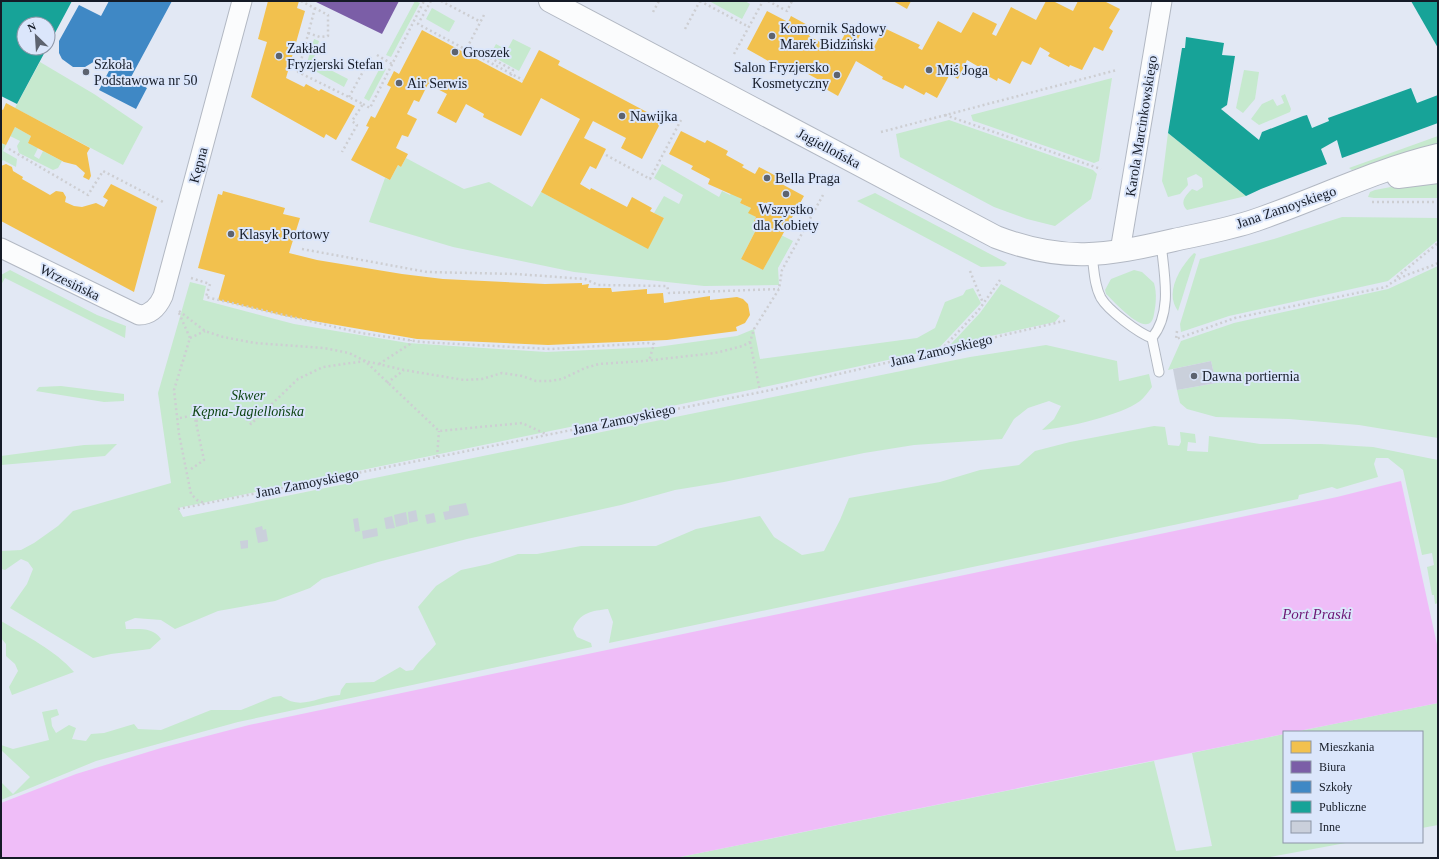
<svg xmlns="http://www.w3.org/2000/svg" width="1439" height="859" viewBox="0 0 1439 859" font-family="'Times New Roman',serif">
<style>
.green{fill:#c6e9ce}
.water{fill:#efbdf8}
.homes{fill:#f2c14e}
.offices{fill:#7b5ea7}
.schools{fill:#3f88c5}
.public{fill:#17a398}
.building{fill:#cad0db}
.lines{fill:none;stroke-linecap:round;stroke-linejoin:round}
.lane-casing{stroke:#b2b8c3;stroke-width:11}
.street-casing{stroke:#b2b8c3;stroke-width:21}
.secondary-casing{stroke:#b2b8c3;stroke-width:24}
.path{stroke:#cdced2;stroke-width:2.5;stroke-dasharray:2 3;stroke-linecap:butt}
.lane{stroke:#fbfcfd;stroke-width:9}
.street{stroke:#fbfcfd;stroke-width:19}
.secondary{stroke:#fbfcfd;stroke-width:22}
.poi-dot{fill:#5d636f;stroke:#dbe6fb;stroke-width:1.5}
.labels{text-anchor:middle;stroke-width:4;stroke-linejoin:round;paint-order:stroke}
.poi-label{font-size:14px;fill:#151b27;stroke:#dbe6fb;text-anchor:start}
.street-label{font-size:14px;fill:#151b27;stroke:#dbe6fb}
.park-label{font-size:14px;font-style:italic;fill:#0e4513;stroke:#dbe6fb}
.water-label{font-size:15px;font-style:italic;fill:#6d1675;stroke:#dbe6fb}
</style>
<rect width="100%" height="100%" fill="#e2e8f4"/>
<!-- green -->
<g class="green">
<path d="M415 1 420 3 391 57 386 55Z"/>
<path d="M709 1H745L750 4 742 19Z"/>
<path d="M432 8 455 21 449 32 426 19Z"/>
<path d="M314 39 319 41 313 61 348 79 344 87 306 66Z"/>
<path d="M513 39 531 48 519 71 490 55 496 44 507 50Z"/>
<path d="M40 62 94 94 143 127 123 165 15 108Z"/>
<path d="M381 66 386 69 369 101 364 98Z"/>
<path d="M1244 70 1259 72 1255 99 1243 113 1236 108Z"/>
<path d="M1112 78 1099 161 1094 163 977 122 973 121 971 115Z"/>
<path d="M1285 94 1291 109 1290 112 1259 125 1251 119 1262 104 1273 99 1277 106 1284 103 1281 96Z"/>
<path d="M949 120 1093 170 1097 174 1091 199 1055 226 1027 219 994 207 900 157 896 134Z"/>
<path d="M15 127 31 136 28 143 38 148 34 156 39 159 43 151 62 161 58 168 53 170 19 153 17 146 20 141 10 136Z"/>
<path d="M1168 133 1246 196 1187 210C1179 202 1186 195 1192 189L1197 191 1203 187 1202 178 1196 174 1187 178 1188 185 1180 194 1168 197 1162 181Z"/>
<path d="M1438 136V146L1400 155 1352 170 1349 168Z"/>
<path d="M1 143 6 145 3 151 17 159 16 167 3 160 1 162Z"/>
<path d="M406 158 464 189 489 182 532 207 541 192 648 248 664 218 654 213 664 196 679 204 683 195 654 178 662 164 719 197 722 191 730 195 731 193 742 199 740 203 751 208 749 213 756 217 754 221 759 224 741 259 763 270 781 235 793 241 778 268 779 285 704 286 574 272 453 247 369 222 385 178 390 180 398 165 401 167Z"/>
<path d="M1412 183H1438V198H1374L1368 197 1370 192 1375 190Z"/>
<path d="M875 193 1007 263 1004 266 981 267 857 201Z"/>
<path d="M1342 217 1438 218V240L1388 281 1229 316 1181 332 1180 324 1200 259 1274 239Z"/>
<path d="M1194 253 1196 254 1178 311C1164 293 1180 267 1194 253Z"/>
<path d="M1438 266V438L1359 425 1289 419 1216 417 1187 409 1180 403 1177 390 1216 383 1211 361 1168 370 1181 341 1234 323 1388 289Z"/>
<path d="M10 270 97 315 126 326 125 338 5 278 1 285V275Z"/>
<path d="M1134 270 1142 272 1154 283C1157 294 1156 304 1154 314 1150 343 1115 302 1106 294L1105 290 1111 279Z"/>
<path d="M190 282 206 286 203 300 294 324 408 343 546 352 657 347 737 336 754 329 760 359 917 338 935 328 945 302 963 295 966 290 973 288 981 303 938 349 764 387 178 508 183 517 970 357 1046 345 1117 361 1119 381 1149 374 1152 387C1148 392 1144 398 1140 401 1122 415 1065 428 1042 430L1054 419 1061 406 1049 401 1028 408 1014 419 1002 439 914 445 864 453 724 482 675 490 621 505 467 539 378 562 322 579 310 588 275 601 218 611 175 629 161 620 135 618 125 622 126 629C140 629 153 627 161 639L150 649 111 654 93 658 10 608 27 584 33 569 28 562 21 559 5 570 1 569V551L21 550 34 543 58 526 73 511 171 483 158 393Z"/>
<path d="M1001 284 1060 316 1055 322 950 345 980 313Z"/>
<path d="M61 386 124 394V401L104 402 36 391 39 387Z"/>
<path d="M1154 426 1165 427 1168 445 1179 446 1181 442 1180 432 1195 434 1196 443 1188 442 1187 451 1208 452 1209 436 1260 444H1321L1373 447 1438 460V603L1435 604 1434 595H1432L1427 567 1434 565 1432 553 1422 555 1403 470 1388 458H1376L1374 464 1378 477 1337 489 1332 487 1299 495 1298 499 609 643 613 622 608 609C592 611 580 612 573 629L577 637 591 643 592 647 238 722 96 761 1 800V782L13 794 30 777 1 750V745L13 749 49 740 42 712 57 709 59 715 51 718 52 726 56 733 69 725 76 728 72 739 86 741 91 734 104 733 134 724 138 729 161 730 211 710H241L273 697 281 696C302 711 317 696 340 695L341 690 346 683 374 682 400 667 406 671 413 670C419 660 429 653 436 644L418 607 436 586 461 570 489 564 518 554H537L581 546H656L696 529 760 516 774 537 802 555 824 551 840 520 849 498 940 482 980 470 1019 465 1035 451 1070 442Z"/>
<path d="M117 444 105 456 1 465V456L84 445Z"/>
<path d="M1 621C26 636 55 650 74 672L12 695 9 687 18 671 15 664 6 656V644L1 638Z"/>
<path d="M1438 703V825L1422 828V732H1294Z"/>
<path d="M1284 734V842H1351L1265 858H675L1154 761 1176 851 1212 846 1192 753Z"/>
</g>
<!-- water -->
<path class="water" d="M1401 481 1438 649V703L1294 732H1284V734L675 858H1V803L76 774 161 748 249 725 1337 497Z"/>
<!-- homes -->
<g class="homes">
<path d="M268 1H299L297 8 305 11 286 78 304 87 306 84 319 91 321 89 355 106 336 140 326 134 324 138 251 97 267 42 258 39Z"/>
<path d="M893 1H911L907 9Z"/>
<path d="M1046 1H1053L1073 11 1078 1H1104L1120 9 1109 28 1113 31 1103 51 1094 47 1082 70 1070 65 1069 67 1048 56 1050 53 1040 47 1031 65 1022 61 1010 84 998 78 997 81 977 70 979 67 967 60 958 79 950 74 937 98 926 92 924 95 905 85 903 89 882 79 883 77 856 61 838 96 817 84 819 80 790 64 786 71 747 49 767 11 788 22 791 16 813 28 809 36 836 51 848 28 860 35 856 43 872 51 884 28 920 45 918 48 922 50 938 21 961 33 973 12 997 24 992 34 996 36 1011 7 1036 20Z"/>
<path d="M422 30 522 83 539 50 560 61 558 65 662 120 642 159 621 148 626 138 593 121 584 138 606 149 596 169 590 166 580 184 590 190 591 188 627 207 632 197 652 208 650 211 664 218 648 249 541 192 580 119 541 98 521 136 483 117 484 114 466 104 456 123 437 113 447 94 428 84 419 102 414 100 407 114 417 119 408 137 402 135 396 148 408 154 401 167 398 165 390 180 351 160 369 127 366 126 371 116 375 118 391 87 387 85 394 71 399 74Z"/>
<path d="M6 103 90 148 87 153 91 176 89 180 83 177 85 173 76 165 64 162 28 143 31 136 15 127 6 145 1 143V109L3 110Z"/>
<path d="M681 131 705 143 707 140 728 151 726 155 744 165 742 167 755 174 759 167 780 178 778 182 804 196 763 270 741 259 759 224 754 221 756 217 748 213 751 208 740 203 742 199 708 184 710 179 691 169 693 166 669 154Z"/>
<path d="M6 164 12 167 13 171 23 177 22 179 50 195 56 191 63 192 66 197 65 202 74 206 82 207 96 203 104 207 108 200 103 197 111 184 157 207 134 292 1 221V166Z"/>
<path d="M223 191 285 208 283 214 300 218 289 253 317 260 402 274 443 279 545 284 582 283V285L589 284 588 288H611L612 292 647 289V294L663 293 664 303 710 296V300L737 297 743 299 748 304 750 315 745 323 736 327 737 331 667 340 548 345 417 339 285 316 218 300 225 275 198 268 218 194 222 195Z"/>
</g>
<!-- offices -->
<path class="offices" d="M314 1H399L382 34Z"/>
<!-- schools -->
<path class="schools" d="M109 1H172L130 79 147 88 136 109 99 90 110 69 95 61 85 67H73L62 59 59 53V41L79 5 101 16Z"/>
<!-- public -->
<g class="public">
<path d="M1 1H72L48 46V24H24V48H47L17 104 1 96Z"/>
<path d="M1411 1H1438V48Z"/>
<path d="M1186 37 1224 43 1222 55 1235 56 1227 105 1221 109 1259 140 1262 132 1303 116 1307 115 1312 128 1329 121 1328 118 1411 88 1417 103 1438 95V123L1342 158 1337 140 1321 149 1327 164 1261 189 1246 196 1168 133 1182 48H1185Z"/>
</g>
<!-- building -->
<g class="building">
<path d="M1211 361 1216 383 1177 390 1173 369Z"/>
<path d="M466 503 469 515 445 520 443 512 449 511V506Z"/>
<path d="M416 510 418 521 409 523 408 512Z"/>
<path d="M406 512 408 524 396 527 394 515Z"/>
<path d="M434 513 436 522 427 524 425 515Z"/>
<path d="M392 516 395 528 386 529 384 518Z"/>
<path d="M358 518 360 531 355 532 353 519Z"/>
<path d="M262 526 263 530 266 529 268 541 258 543 255 528Z"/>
<path d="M377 528 378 536 363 539 362 531Z"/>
<path d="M248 540V548L241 549 240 541Z"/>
</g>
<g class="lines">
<defs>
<g id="lane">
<path d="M1092 255C1094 269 1094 285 1101 298 1108 310 1138 333 1152 338"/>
<path d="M1159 372 1152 338C1173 312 1164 274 1161 243"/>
</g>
<g id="street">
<path d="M1 248 139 315C151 315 158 307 163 296L242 1"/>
<path d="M1120 251 1162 1"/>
</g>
<g id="secondary">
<path d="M550 1 996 237C1064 263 1105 256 1174 240 1201 234 1230 229 1256 220 1317 199 1375 170 1438 155"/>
<path d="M1398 177 1438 172"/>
</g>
</defs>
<!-- lane casing -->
<use href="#lane" class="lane-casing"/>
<!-- street casing -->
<use href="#street" class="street-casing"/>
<!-- secondary casing -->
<use href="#secondary" class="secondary-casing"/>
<!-- path -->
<g class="path">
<path d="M301 1 328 15V36L320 37 308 33"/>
<path d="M431 1 418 24 523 80"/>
<path d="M441 1 481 22"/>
<path d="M700 1 749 27"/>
<path d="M768 1 787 11 792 1"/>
<path d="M315 8 298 72 363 104 352 121 357 125 342 152"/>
<path d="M653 12 659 1"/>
<path d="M484 15 468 46 513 70 510 77"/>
<path d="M685 29 700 1"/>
<path d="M734 54 763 1"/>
<path d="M377 55 392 64"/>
<path d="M349 97 371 57"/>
<path d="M363 104 370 108 424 1"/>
<path d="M945 115 1101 169"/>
<path d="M881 132 1117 70"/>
<path d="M9 149 88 195 103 171 163 202"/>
<path d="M606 155 650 179 681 120"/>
<path d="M1372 202H1438"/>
<path d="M302 249 427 272 516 274 585 279 598 285 667 286 669 293 779 289"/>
<path d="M970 271 983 303"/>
<path d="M1397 277 1438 243"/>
<path d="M191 278 210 284 206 297 361 333 421 342 551 349 648 343 654 344 649 361"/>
<path d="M179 311 205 331 223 337 255 343 324 348 349 353 365 361 404 370 464 380 482 379 502 373 522 376 536 381H549L562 379 585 368 599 364 644 361 715 353 743 346 750 342 754 329 779 289 782 270 823 195"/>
<path d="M179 313 190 338 174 390 179 434 191 494 197 500 204 503"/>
<path d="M1177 331 1176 339 1235 318 1386 287C1400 275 1421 271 1438 263"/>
<path d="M190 338 205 331"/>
<path d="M750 342 760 391"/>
<path d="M941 350 978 311 1000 280"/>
<path d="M379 364 410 344 411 340"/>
<path d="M387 383 404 370"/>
<path d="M180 418 195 415"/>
<path d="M196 421 225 412H240L251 424 298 379 323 367 365 361 439 431 522 423 546 434"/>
<path d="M437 457 439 431"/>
<path d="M191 469 204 460 192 404"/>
<path d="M178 509 771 390 1068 320"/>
</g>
<!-- lane -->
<use href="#lane" class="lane"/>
<!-- street -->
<use href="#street" class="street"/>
<!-- secondary -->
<use href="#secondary" class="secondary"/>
</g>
<!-- markers -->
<g class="poi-dot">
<circle cx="772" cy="36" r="4"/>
<circle cx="455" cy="52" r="4"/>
<circle cx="279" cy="56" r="4"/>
<circle cx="929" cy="70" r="4"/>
<circle cx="86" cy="72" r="4"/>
<circle cx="837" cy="75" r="4"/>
<circle cx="399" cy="83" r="4"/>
<circle cx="622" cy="116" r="4"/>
<circle cx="767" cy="178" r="4"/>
<circle cx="786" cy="194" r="4"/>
<circle cx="231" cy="234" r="4"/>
<circle cx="1194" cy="376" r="4"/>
</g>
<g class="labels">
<!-- poi labels -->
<g class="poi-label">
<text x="780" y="33">Komornik Sądowy<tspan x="780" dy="16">Marek Bidziński</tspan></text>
<text x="287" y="53">Zakład<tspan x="287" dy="16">Fryzjerski Stefan</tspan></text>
<text x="463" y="57">Groszek</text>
<text x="94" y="69">Szkoła<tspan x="94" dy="16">Podstawowa nr 50</tspan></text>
<text x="829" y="72" text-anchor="end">Salon Fryzjersko<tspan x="829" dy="16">Kosmetyczny</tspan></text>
<text x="937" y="75">Miś Joga</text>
<text x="407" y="88">Air Serwis</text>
<text x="630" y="121">Nawijka</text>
<text x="775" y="183">Bella Praga</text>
<text x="786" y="214" text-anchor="middle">Wszystko<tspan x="786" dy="16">dla Kobiety</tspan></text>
<text x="239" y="239">Klasyk Portowy</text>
<text x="1202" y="381">Dawna portiernia</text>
</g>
<!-- street labels -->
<g class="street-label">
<text transform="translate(1141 126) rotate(-81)" y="5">Karola Marcinkowskiego</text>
<text transform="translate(829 148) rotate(28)" y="5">Jagiellońska</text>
<text transform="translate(198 165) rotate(-75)" y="5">Kępna</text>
<text transform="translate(1286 207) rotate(-19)" y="5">Jana Zamoyskiego</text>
<text transform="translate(70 282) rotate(26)" y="5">Wrzesińska</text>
<text transform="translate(941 350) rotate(-13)" y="5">Jana Zamoyskiego</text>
<text transform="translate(624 419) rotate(-12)" y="5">Jana Zamoyskiego</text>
<text transform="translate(307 483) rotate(-11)" y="5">Jana Zamoyskiego</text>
</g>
<!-- park labels -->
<g class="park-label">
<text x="248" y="400">Skwer<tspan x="248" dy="16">Kępna-Jagiellońska</tspan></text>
</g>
<!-- water labels -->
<g class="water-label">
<text x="1317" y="619">Port Praski</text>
</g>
</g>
<!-- border -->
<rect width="1439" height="859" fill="none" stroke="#151b27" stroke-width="4"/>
<!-- legend -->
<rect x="1283" y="731" width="140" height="112" fill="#dbe6fb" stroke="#8c95a6"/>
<rect x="1291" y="741" width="20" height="12" fill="#f2c14e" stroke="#8c95a6"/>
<text x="1319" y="751" font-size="12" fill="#151b27">Mieszkania</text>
<rect x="1291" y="761" width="20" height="12" fill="#7b5ea7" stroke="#8c95a6"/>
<text x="1319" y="771" font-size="12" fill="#151b27">Biura</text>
<rect x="1291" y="781" width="20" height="12" fill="#3f88c5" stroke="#8c95a6"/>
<text x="1319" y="791" font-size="12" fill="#151b27">Szkoły</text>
<rect x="1291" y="801" width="20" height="12" fill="#17a398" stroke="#8c95a6"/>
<text x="1319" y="811" font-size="12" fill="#151b27">Publiczne</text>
<rect x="1291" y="821" width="20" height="12" fill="#cad0db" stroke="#8c95a6"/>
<text x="1319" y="831" font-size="12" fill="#151b27">Inne</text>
<!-- north arrow -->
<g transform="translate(36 36) rotate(335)"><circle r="19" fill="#dbe6fb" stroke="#8c95a6"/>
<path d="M0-3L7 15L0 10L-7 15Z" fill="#5d636f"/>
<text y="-6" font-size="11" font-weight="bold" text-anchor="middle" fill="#151b27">N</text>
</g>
</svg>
